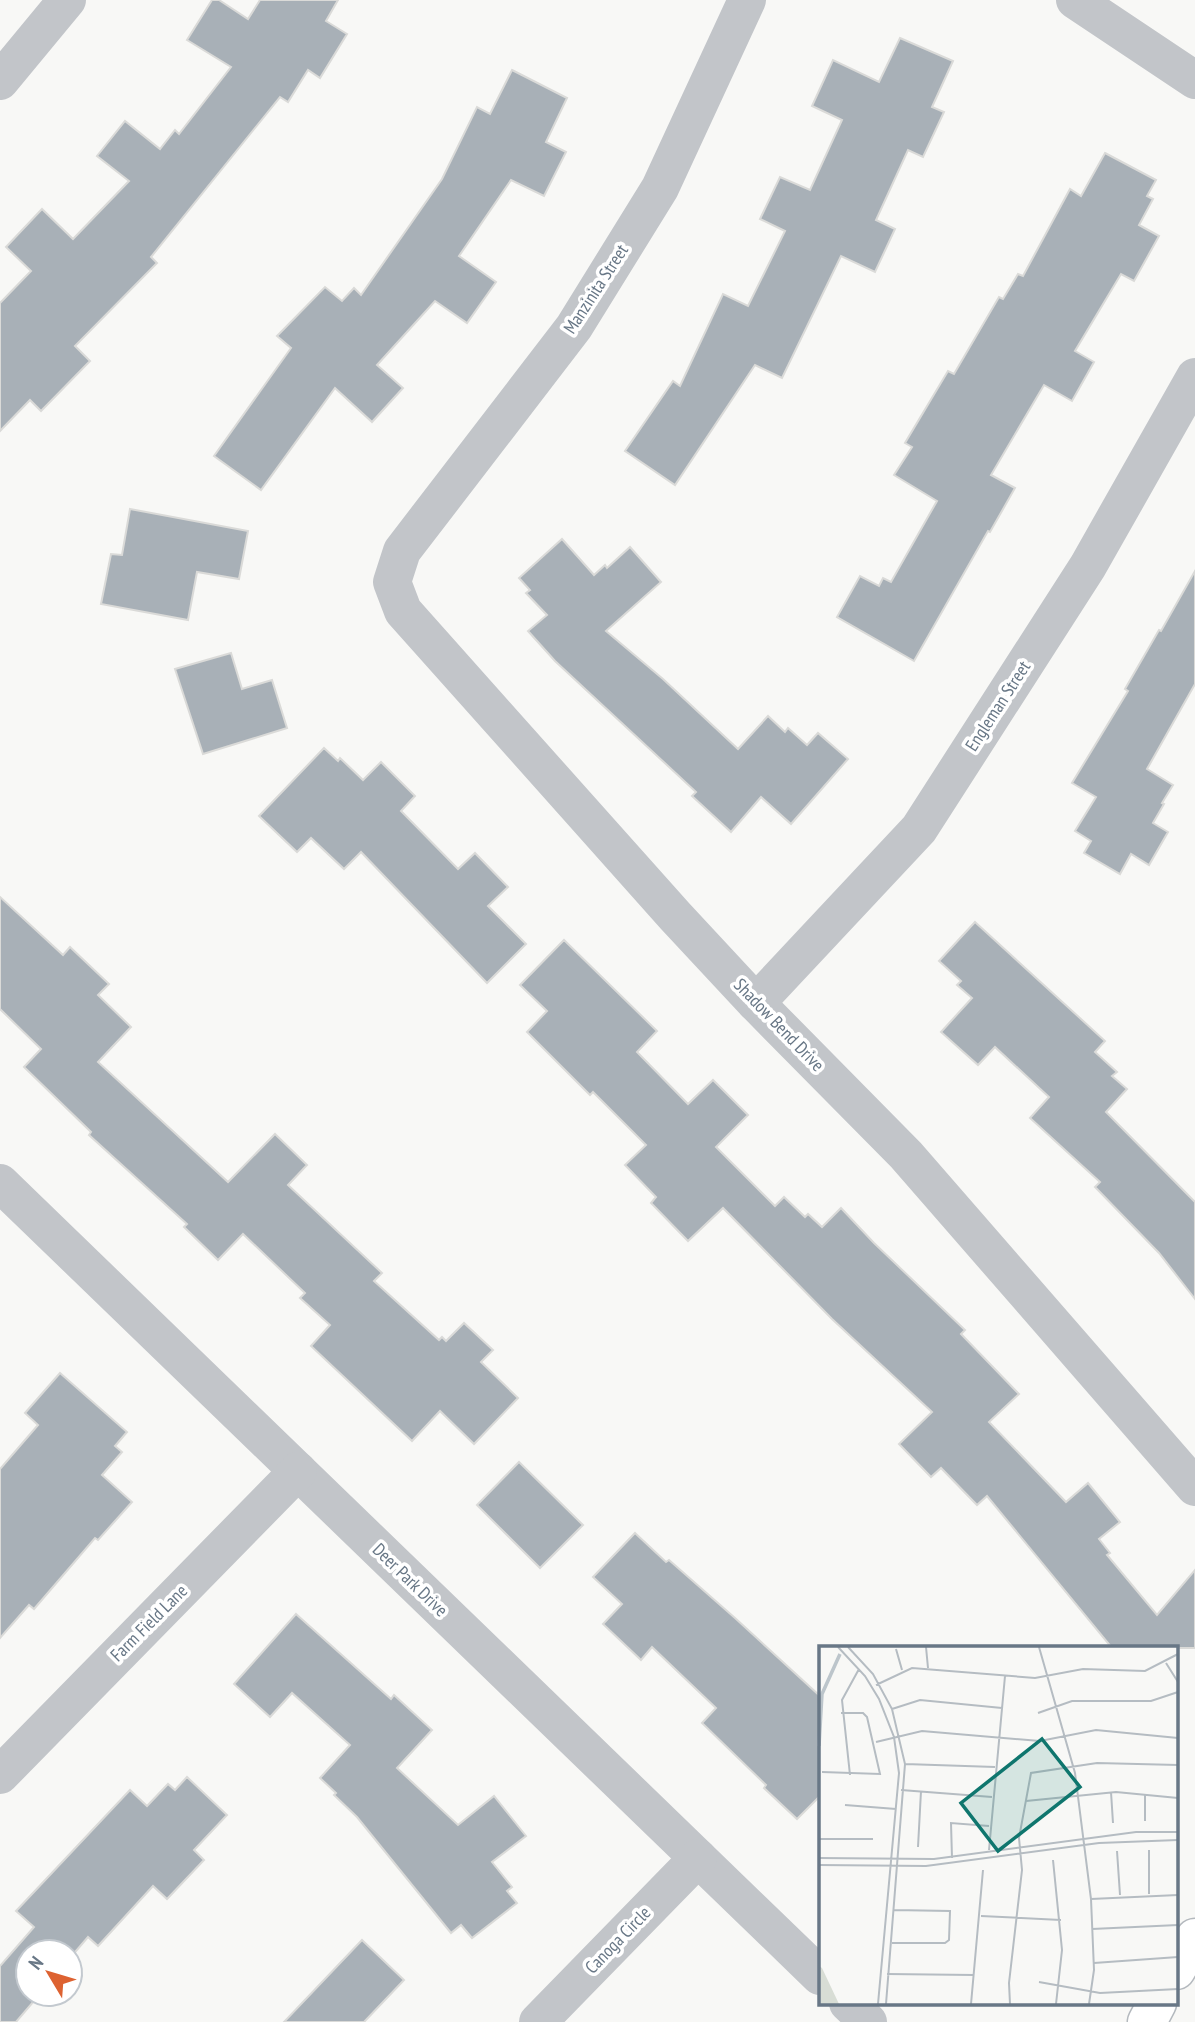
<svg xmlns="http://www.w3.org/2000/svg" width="1195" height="2022" viewBox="0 0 1195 2022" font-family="'PT Sans Narrow',sans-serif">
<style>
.building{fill:#a8b0b7;stroke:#dadad8;stroke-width:2}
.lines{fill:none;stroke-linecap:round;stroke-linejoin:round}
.secondary-casing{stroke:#b4b9be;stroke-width:41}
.minor{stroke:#c2c5c9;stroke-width:38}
.tertiary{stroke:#c2c5c9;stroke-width:38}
.secondary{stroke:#fff;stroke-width:38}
.labels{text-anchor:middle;stroke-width:7;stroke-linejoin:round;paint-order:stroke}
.street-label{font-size:18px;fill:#687786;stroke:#fff}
.inset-river{fill:none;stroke:#bcc5cb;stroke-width:3.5}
.inset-road{fill:none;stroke:#b5bcc2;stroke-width:2}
.view{fill:#0f766e;fill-opacity:0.15;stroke:#0f766e;stroke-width:3.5}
.inset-edge{fill:none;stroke:#687786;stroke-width:3.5}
</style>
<rect width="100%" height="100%" fill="#f8f8f6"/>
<!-- building -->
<g class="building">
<path d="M212 0H219L248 19 260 0H338L326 21 347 34 320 78 308 70 288 102 280 97 151 257 157 263 75 346 90 361 41 411 30 400 0 431V303L31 271 6 247 42 209 73 239 129 181 97 156 125 121 160 149 175 130 179 134 231 67 187 40Z"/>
<path d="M900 38 953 61 932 107 944 112 923 157 908 150 876 220 895 229 875 272 841 256 782 378 755 365 675 485 625 451 673 381 680 386 723 294 748 306 785 231 760 219 780 177 810 190 842 120 812 106 833 60 879 82Z"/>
<path d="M512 70 567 98 546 142 566 152 544 196 511 180 459 256 496 282 467 323 435 301 377 365 403 388 372 422 335 388 261 490 214 456 291 348 277 336 325 287 342 301 354 288 361 295 442 179 477 107 490 114Z"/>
<path d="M1105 153 1156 180 1147 196 1153 199 1139 225 1159 236 1134 281 1121 274 1075 351 1094 362 1072 401 1044 385 991 475 1015 488 990 532 988 531 914 661 837 617 860 576 879 586 883 578 891 582 937 501 894 475 912 447 905 443 948 371 954 374 999 297 1003 299 1018 274 1023 276 1070 189 1081 196Z"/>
<path d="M130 509 248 531 239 579 197 572 188 620 101 604 111 554 122 555Z"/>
<path d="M562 539 594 575 605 565 607 568 630 547 661 582 606 631 663 679 738 749 768 716 785 732 788 728 807 745 818 733 848 759 791 824 761 797 731 832 692 796 696 792 555 661 528 631 547 615 526 593 530 590 519 578Z"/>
<path d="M1195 571V684L1147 769 1173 785 1162 803 1164 804 1153 823 1168 832 1149 865 1131 854 1120 874 1084 853 1091 841 1075 831 1096 797 1072 783 1128 691 1125 689 1159 630 1161 631Z"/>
<path d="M231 653 242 689 272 680 287 728 203 754 175 669Z"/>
<path d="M324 748 338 761 340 758 363 780 381 762 415 796 401 811 458 869 475 853 508 887 488 906 526 944 487 983 361 852 344 869 311 838 297 852 259 816Z"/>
<path d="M0 897 63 955 70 947 109 984 98 995 131 1027 98 1062 228 1182 275 1134 307 1165 288 1185 382 1273 374 1281 439 1340 442 1337 446 1341 464 1323 493 1350 481 1362 518 1398 474 1444 440 1411 412 1441 311 1346 330 1325 300 1298 305 1293 243 1234 218 1260 184 1227 187 1224 89 1135 91 1132 24 1067 41 1049 0 1009Z"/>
<path d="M975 922 1105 1041 1095 1052 1117 1072 1112 1076 1127 1089 1106 1112 1195 1202V1299L1159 1253 1095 1187 1100 1182 1030 1118 1049 1097 995 1047 978 1065 941 1032 972 998 957 985 961 981 939 961Z"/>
<path d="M564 940 657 1031 637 1052 688 1104 713 1080 748 1115 716 1147 775 1206 784 1197 805 1217 808 1214 822 1227 841 1208 874 1243 965 1330 961 1334 1019 1394 989 1422 1066 1502 1088 1483 1120 1522 1099 1539 1110 1553 1107 1555 1157 1615 1195 1570V1648H1112L987 1496 977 1505 941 1468 931 1477 899 1444 932 1412 832 1319 723 1208 688 1241 651 1203 656 1197 625 1165 646 1145 593 1092 590 1095 527 1032 547 1011 520 985Z"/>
<path d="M60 1373 127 1432 115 1446 122 1452 102 1475 132 1502 98 1540 95 1538 34 1609 29 1605 0 1638V1469L38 1425 25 1413Z"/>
<path d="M519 1462 583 1525 540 1568 477 1505Z"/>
<path d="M635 1533 666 1562 669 1560 735 1618 821 1697V1795L797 1819 764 1788 766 1785 702 1723 716 1708 652 1647 641 1660 603 1624 622 1604 593 1577Z"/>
<path d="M296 1614 391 1699 394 1695 432 1730 397 1768 458 1825 494 1796 526 1836 492 1862 512 1887 507 1891 517 1903 472 1938 461 1925 451 1933 357 1817 334 1795 336 1793 320 1778 350 1745 292 1693 270 1717 234 1684Z"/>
<path d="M187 1777 227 1815 194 1850 204 1860 167 1899 153 1886 98 1946 88 1937 70 1958V1952H28V1994H40L16 2022H0V1966L34 1927 16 1911 130 1790 147 1806 168 1784 175 1790Z"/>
<path d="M362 1940 404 1980 364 2022H284Z"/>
</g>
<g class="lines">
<defs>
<g id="secondary">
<path d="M1176 1970 1195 1938"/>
<path d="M1147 2022 1157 2003"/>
</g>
</defs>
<!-- secondary casing -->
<use href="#secondary" class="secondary-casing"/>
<!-- minor -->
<g class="minor">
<path d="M747 0 660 188 574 327 402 551 392 582 403 611 675 916 756 1003 906 1155 1195 1487"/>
<path d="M0 81 67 0"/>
<path d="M756 1003 919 829 1088 566 1195 377"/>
<path d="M0 1183 820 1976"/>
<path d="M0 1775 298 1471"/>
<path d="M848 2003 868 2022"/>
<path d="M538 2022 698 1858"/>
</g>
<!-- tertiary -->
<path class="tertiary" d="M1075 0 1195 80"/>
<!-- secondary -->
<use href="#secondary" class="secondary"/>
</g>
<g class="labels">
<!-- street labels -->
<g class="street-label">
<text transform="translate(596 289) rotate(-57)" y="6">Manzinita Street</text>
<text transform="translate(998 706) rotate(-57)" y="6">Engleman Street</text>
<text transform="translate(779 1025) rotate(46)" y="6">Shadow Bend Drive</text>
<text transform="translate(410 1580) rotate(44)" y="6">Deer Park Drive</text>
<text transform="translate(149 1623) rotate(-45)" y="6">Farm Field Lane</text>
<text transform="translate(618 1940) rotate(-46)" y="6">Canoga Circle</text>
</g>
</g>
<!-- overview -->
<g transform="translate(819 1646)">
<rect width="359" height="359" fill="#f8f8f6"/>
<path d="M0 320 3 322 20 358H0Z" fill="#d8ddd5"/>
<path class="inset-river" d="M0 100 3 48 21 8"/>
<path class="inset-road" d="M19 1 46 30 60 53 75 91 80 127 59 358M29 1 54 28 73 63 86 118 67 358M107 1 109 22M220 1 256 127 272 253 275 324 270 358M77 3 83 24M347 17 359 36M57 39 93 22 216 32 264 23 326 25 359 8M73 63 101 54 183 62M219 67 253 55H332L359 46M57 96 103 85 221 95 277 84 359 92M86 118 176 121M3 126 61 128 48 71 44 67H22M31 129 23 54 40 23M82 144 173 151M292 146 294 177M207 155 297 146 359 152M26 159 77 163M326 175V149M0 193H54M99 201 102 145M170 204 186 30M330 204V248M298 205 301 249M0 212 115 213 317 186H359M133 212 132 177 170 180M234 214 243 304 237 358M0 219 107 220 280 197 359 194M272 253 359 249M162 270 242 274M273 283 359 279M73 297H126L130 294 131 265 75 264M275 317 359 311M68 328 155 329M220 336 281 347 359 343M152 358 164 224M191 358 190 337 203 224 200 192 212 127 278 117 359 119"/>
<path class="view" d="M223 93 261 141 179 205 142 157Z"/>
<rect width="359" height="359" class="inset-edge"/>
</g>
<!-- north arrow -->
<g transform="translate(49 1973) rotate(308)"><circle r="33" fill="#ffffff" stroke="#c3c9cf" stroke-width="2"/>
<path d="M0-5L12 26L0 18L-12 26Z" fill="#dd6231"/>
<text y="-10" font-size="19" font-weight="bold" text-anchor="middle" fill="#687786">N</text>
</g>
</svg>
